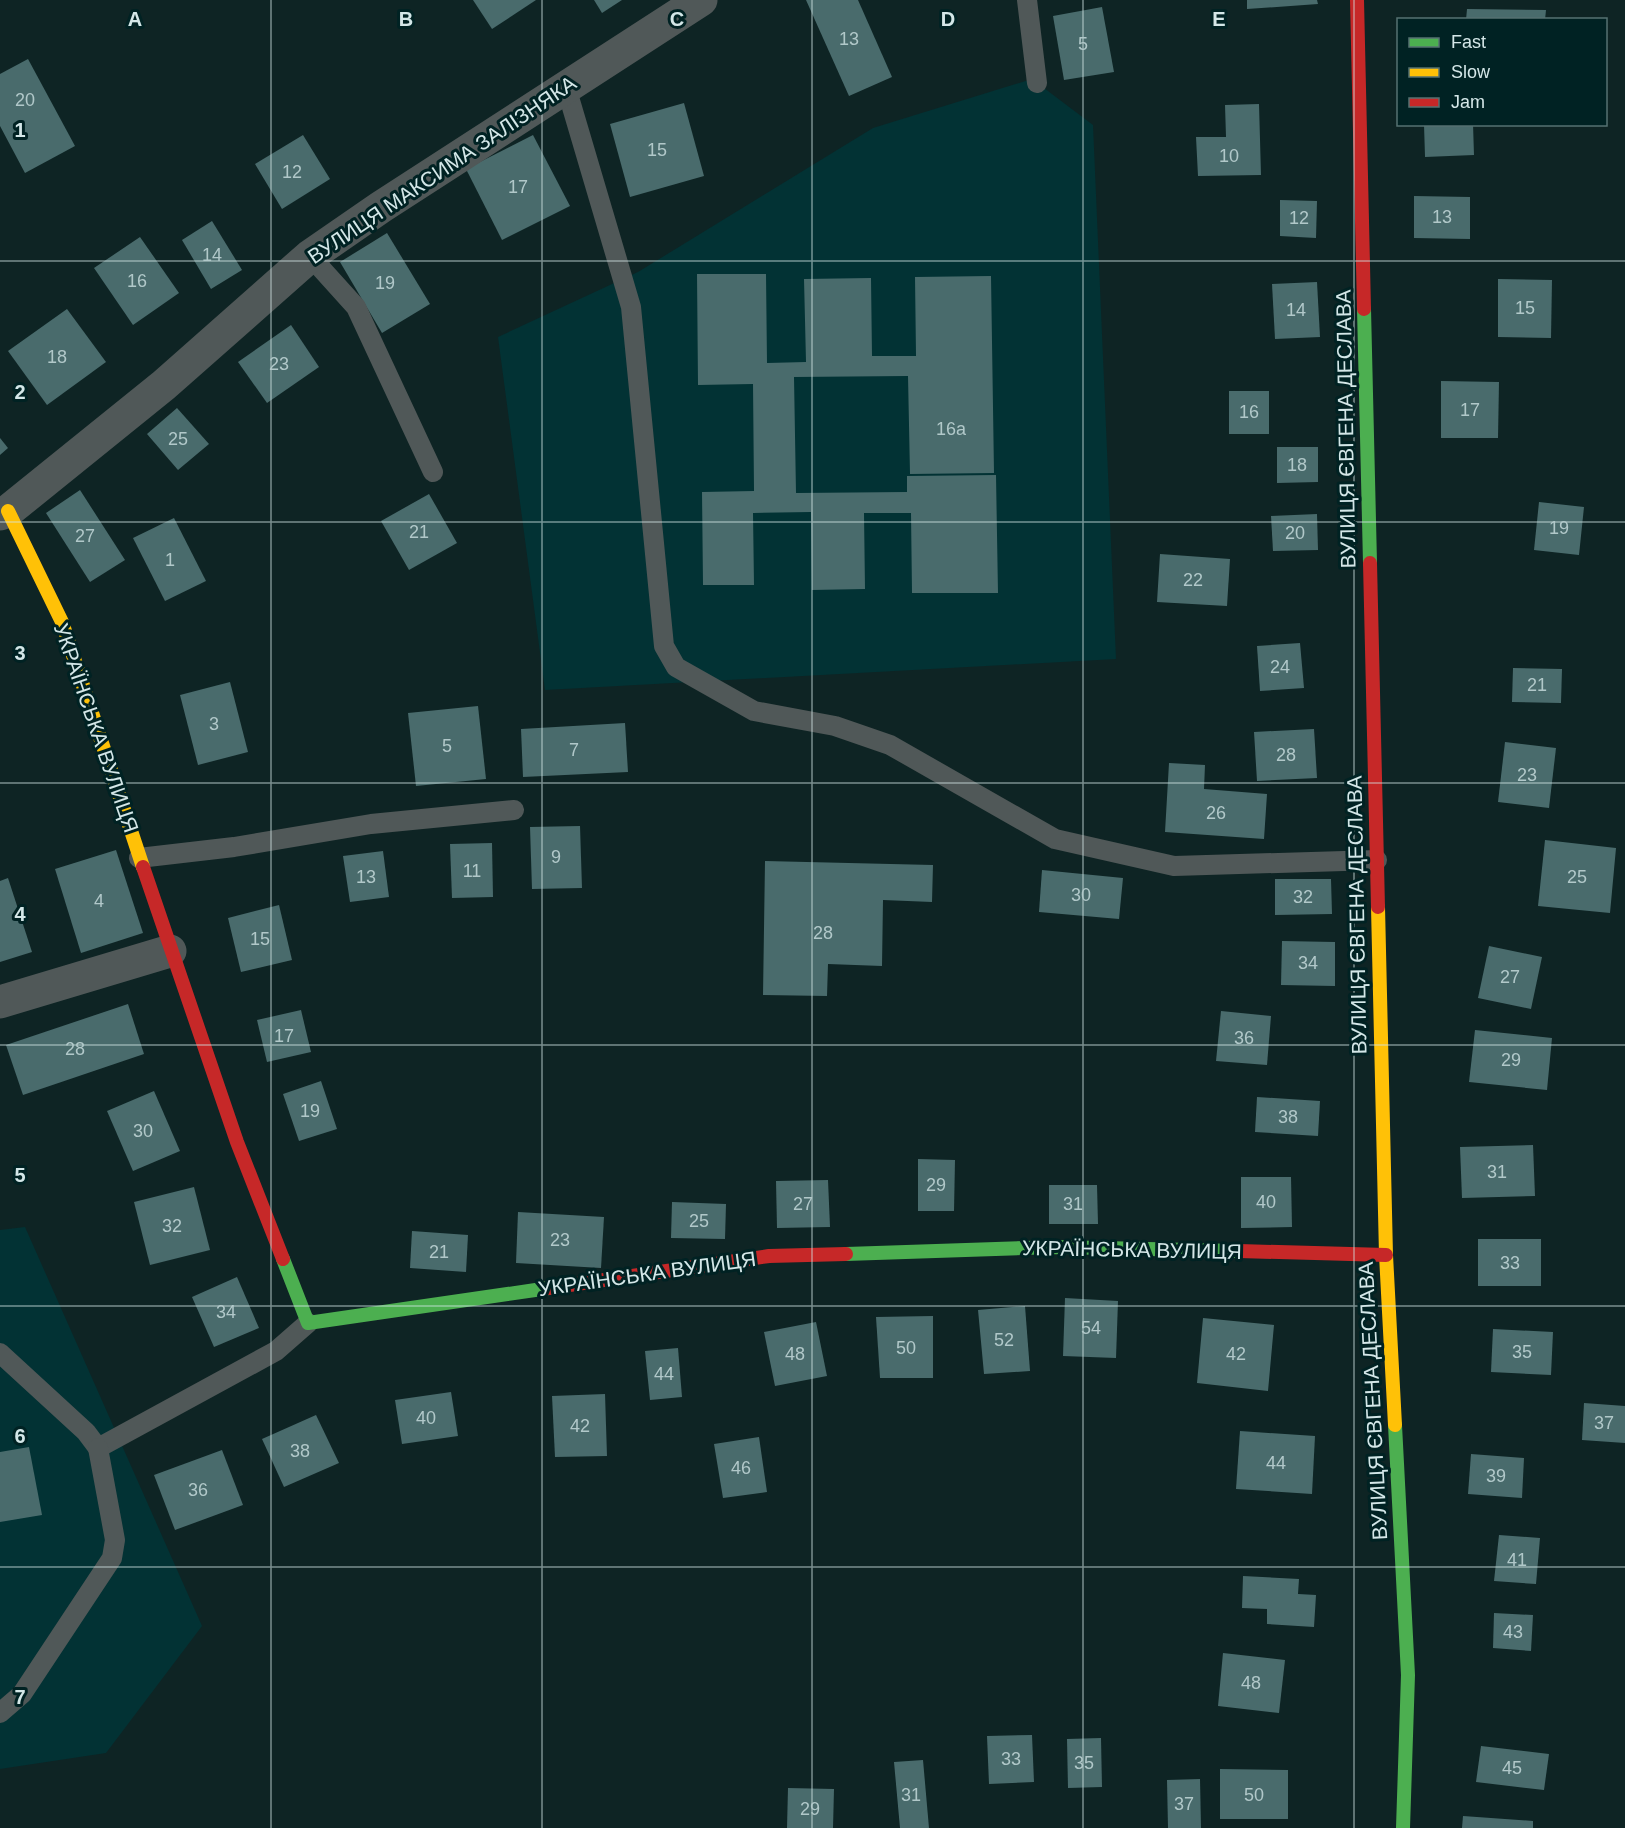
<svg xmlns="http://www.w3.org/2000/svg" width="1625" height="1828" viewBox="0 0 1625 1828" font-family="Arial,sans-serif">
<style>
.built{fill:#023234}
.building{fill:#496b6c}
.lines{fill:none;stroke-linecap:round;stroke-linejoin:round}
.lane{stroke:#505858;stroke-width:20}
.street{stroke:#505858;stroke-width:33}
.fast{stroke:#4caf50;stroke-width:14}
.slow{stroke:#ffc107;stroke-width:14}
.jam{stroke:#c62828;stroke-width:14}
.grid{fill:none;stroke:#d4e7e8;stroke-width:1.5;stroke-opacity:0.55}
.labels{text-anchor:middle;stroke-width:6;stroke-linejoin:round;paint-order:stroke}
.number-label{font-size:18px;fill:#b1c8c9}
.street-label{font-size:21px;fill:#d4e7e8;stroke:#002223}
.grid-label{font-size:20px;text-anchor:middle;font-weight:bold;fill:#d4e7e8;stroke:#002223;stroke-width:6;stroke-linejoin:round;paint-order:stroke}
</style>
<rect width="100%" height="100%" fill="#0e2424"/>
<!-- built -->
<g class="built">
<path d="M1032 79 1093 125 1116 659 545 690 498 337 638 272 873 128Z"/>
<path d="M25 1227 202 1626 106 1753 0 1769V1230Z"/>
</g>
<!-- building -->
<g class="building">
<path d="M473 0H536L492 29Z"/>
<path d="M594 0H622L602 13Z"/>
<path d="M806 0H858L892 77 849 96Z"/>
<path d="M1247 0H1317L1318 4 1247 9Z"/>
<path d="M1102 7 1114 72 1064 80 1053 16Z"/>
<path d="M1467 9 1546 10 1545 20H1466Z"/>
<path d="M28 59 75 146 25 173 0 126V74Z"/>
<path d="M684 103 704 176 630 197 610 124Z"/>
<path d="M1259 104 1261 175 1198 176 1196 137H1226L1225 105Z"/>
<path d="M1424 124H1473L1474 155 1425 157Z"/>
<path d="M303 135 330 179 282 209 255 164Z"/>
<path d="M533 135 570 206 502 240 466 169Z"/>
<path d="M1414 196 1470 197V239L1414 238Z"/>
<path d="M1280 200 1317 201 1316 238 1280 236Z"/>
<path d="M212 221 242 270 211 289 182 240Z"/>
<path d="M387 233 430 304 382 333 340 262Z"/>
<path d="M140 237 179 293 133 325 94 268Z"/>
<path d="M697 274H766L767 363 806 362 804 279 871 278 872 356H916L915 277 991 276 994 473 910 474 908 376 794 377 796 493 907 492V476L996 475 998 593H912L911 513H864L865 589 812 590 811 512 753 513 754 585H703L702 492 754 491 753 384 698 385Z"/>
<path d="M1498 279 1552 280 1551 338 1498 337Z"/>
<path d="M1317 282 1320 337 1275 339 1272 284Z"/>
<path d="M67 309 106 362 47 405 8 351Z"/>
<path d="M291 325 319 367 267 403 238 362Z"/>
<path d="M1441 381 1499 382 1498 438H1441Z"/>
<rect x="1229" y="391" width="40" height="43"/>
<path d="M177 408 209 444 178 470 147 434Z"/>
<path d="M0 438 8 448 0 455Z"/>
<path d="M1277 447H1318V482L1277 483Z"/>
<path d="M80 490 125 560 90 582 46 513Z"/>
<path d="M429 494 457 543 409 570 381 521Z"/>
<path d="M1539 502 1584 507 1579 555 1534 550Z"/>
<path d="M1317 514 1318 550 1273 551 1271 516Z"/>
<path d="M174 518 206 581 165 601 133 538Z"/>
<path d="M1160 554 1230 559 1227 606 1157 602Z"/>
<path d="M1300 643 1304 688 1260 691 1257 646Z"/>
<path d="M1513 668 1562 669 1561 703 1512 702Z"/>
<path d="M230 682 248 752 198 765 180 695Z"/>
<path d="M478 706 486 779 416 786 408 713Z"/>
<path d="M625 723 628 772 523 777 521 729Z"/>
<path d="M1314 729 1317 778 1257 781 1254 732Z"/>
<path d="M1505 742 1556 748 1549 808 1498 802Z"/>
<path d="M1169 763 1205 765 1204 789 1267 794 1264 839 1165 832Z"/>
<path d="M580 826 582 888 532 889 530 827Z"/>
<path d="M1545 840 1616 848 1610 913 1538 906Z"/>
<path d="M492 843 493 897 452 898 450 844Z"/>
<path d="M116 850 143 933 81 953 55 869Z"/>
<path d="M383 851 389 897 350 902 343 856Z"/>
<path d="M765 861 933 865 932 902 883 900 882 966 828 964 827 996 763 995Z"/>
<path d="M1042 870 1123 878 1119 919 1039 912Z"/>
<path d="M8 878 32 952 0 962V881Z"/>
<path d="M1275 879H1331L1332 914 1275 915Z"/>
<path d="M279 905 292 960 241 972 228 918Z"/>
<path d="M1282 941 1335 942V986L1281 985Z"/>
<path d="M1489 946 1542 957 1531 1009 1478 998Z"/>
<path d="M128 1004 144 1054 23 1095 6 1045Z"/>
<path d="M301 1010 311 1052 267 1062 257 1020Z"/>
<path d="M1221 1011 1271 1016 1267 1065 1216 1061Z"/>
<path d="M1475 1030 1552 1038 1547 1090 1469 1082Z"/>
<path d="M321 1081 337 1129 299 1141 283 1094Z"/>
<path d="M154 1091 180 1151 133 1171 107 1111Z"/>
<path d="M1257 1097 1320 1101 1318 1136 1255 1132Z"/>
<path d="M1533 1145 1535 1196 1462 1198 1460 1147Z"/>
<path d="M918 1159 955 1160 954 1211H918Z"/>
<path d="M1241 1177H1291L1292 1227 1241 1228Z"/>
<path d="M828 1180 830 1227 777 1228 776 1181Z"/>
<path d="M1049 1185H1097L1098 1224H1049Z"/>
<path d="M194 1187 210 1250 150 1265 134 1202Z"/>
<path d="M672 1202 726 1204 725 1239 671 1238Z"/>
<path d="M518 1212 604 1217 601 1268 516 1263Z"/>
<path d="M412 1231 468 1235 466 1272 410 1268Z"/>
<rect x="1478" y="1239" width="63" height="47"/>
<path d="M237 1277 259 1328 214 1347 192 1297Z"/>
<path d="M1065 1298 1118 1301 1116 1358 1063 1356Z"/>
<path d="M1025 1306 1030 1371 984 1374 978 1310Z"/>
<path d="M933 1316V1378H880L876 1317Z"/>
<path d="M1203 1318 1274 1325 1268 1391 1197 1383Z"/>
<path d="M816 1322 827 1376 775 1386 764 1332Z"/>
<path d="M1493 1329 1553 1332 1551 1375 1491 1372Z"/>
<path d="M678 1348 682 1397 650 1400 645 1351Z"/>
<path d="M451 1392 458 1436 402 1444 395 1400Z"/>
<path d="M605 1394 607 1456 555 1457 552 1396Z"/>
<path d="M1584 1403 1625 1406V1443L1582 1440Z"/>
<path d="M316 1415 339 1463 284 1487 262 1439Z"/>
<path d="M1240 1431 1315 1436 1312 1494 1236 1489Z"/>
<path d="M759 1437 767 1492 723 1498 714 1444Z"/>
<path d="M29 1447 42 1515 0 1522V1452Z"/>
<path d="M222 1450 243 1505 175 1530 154 1475Z"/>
<path d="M1471 1454 1524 1458 1522 1498 1468 1494Z"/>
<path d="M1499 1535 1540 1538 1536 1584 1494 1581Z"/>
<path d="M1243 1576 1299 1579 1298 1594 1316 1595 1314 1627 1267 1624V1609L1242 1608Z"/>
<path d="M1494 1613 1533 1615 1531 1651 1493 1648Z"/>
<path d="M1223 1653 1285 1660 1279 1713 1218 1706Z"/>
<path d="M1032 1735 1034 1782 989 1784 987 1736Z"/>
<path d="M1101 1738 1102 1787 1068 1788 1067 1739Z"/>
<path d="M1481 1746 1549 1754 1544 1790 1476 1782Z"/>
<path d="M923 1760 929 1828H900L894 1762Z"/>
<path d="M1220 1769 1288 1770V1819H1220Z"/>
<path d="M1200 1779 1201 1828H1168L1167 1780Z"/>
<path d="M788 1788 834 1789 833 1828H787Z"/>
<path d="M1463 1816 1533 1821V1828H1462Z"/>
</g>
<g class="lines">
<!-- lane -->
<g class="lane">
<path d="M1027 0 1037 83"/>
<path d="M566 87 631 307 664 646 676 667 754 711 835 726 890 745 1055 839 1174 866 1377 860"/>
<path d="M310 256 356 307 433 472"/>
<path d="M139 858 234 847 371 824 514 810"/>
<path d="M0 1353 86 1432 98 1448 276 1351 308 1323"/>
<path d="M0 1713 22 1694 112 1558 115 1540 98 1448"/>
</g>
<!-- street -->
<g class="street">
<path d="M0 514 8 511 164 385 310 256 381 207 701 0"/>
<path d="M0 1002 170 951"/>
</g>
<!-- fast -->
<g class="fast">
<path d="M1364 309 1370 563"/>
<path d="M846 1254 1056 1247 1239 1251"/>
<path d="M283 1259 308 1323 549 1288"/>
<path d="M1395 1425 1408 1675 1403 1828"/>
</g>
<!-- slow -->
<g class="slow">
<path d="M8 511 62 622 143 867"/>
<path d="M1378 907 1386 1255 1395 1425"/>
</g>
<!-- jam -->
<g class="jam">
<path d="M1357 0 1364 309"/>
<path d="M1370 563 1378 907"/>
<path d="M143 867 237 1142 283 1259"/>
<path d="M1239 1251 1386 1255"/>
<path d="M549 1288 769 1256 846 1254"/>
</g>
</g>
<!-- grid -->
<path class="grid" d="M271 0V1828M542 0V1828M812 0V1828M1083 0V1828M1354 0V1828M0 261H1625M0 522H1625M0 783H1625M0 1045H1625M0 1306H1625M0 1567H1625"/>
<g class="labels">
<!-- number labels -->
<g class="number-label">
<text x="849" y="45">13</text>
<text x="1083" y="50">5</text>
<text x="25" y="106">20</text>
<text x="657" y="156">15</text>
<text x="1229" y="162">10</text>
<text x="292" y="178">12</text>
<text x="518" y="193">17</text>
<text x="1442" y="223">13</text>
<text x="1299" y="224">12</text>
<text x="212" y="261">14</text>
<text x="137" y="287">16</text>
<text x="385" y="289">19</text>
<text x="1525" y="314">15</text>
<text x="1296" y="316">14</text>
<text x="57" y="363">18</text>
<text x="279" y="370">23</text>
<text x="1470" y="416">17</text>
<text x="1249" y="418">16</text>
<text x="951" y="435">16а</text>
<text x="178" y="445">25</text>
<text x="1297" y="471">18</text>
<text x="1559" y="534">19</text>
<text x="419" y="538">21</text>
<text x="1295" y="539">20</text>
<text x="85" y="542">27</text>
<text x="170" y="566">1</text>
<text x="1193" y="586">22</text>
<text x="1280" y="673">24</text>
<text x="1537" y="691">21</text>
<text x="214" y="730">3</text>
<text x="447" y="752">5</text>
<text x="574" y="756">7</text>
<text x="1286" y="761">28</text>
<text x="1527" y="781">23</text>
<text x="1216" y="819">26</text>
<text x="556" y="863">9</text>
<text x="472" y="877">11</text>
<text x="366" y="883">13</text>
<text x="1577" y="883">25</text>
<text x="1081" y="901">30</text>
<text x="1303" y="903">32</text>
<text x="99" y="907">4</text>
<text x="823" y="939">28</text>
<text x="260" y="945">15</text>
<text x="1308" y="969">34</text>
<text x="1510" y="983">27</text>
<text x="284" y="1042">17</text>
<text x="1244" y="1044">36</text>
<text x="75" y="1055">28</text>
<text x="1511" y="1066">29</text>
<text x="310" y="1117">19</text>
<text x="1288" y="1123">38</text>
<text x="143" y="1137">30</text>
<text x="1497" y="1178">31</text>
<text x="936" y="1191">29</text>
<text x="1266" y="1208">40</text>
<text x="803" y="1210">27</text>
<text x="1073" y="1210">31</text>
<text x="699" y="1227">25</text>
<text x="172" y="1232">32</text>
<text x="560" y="1246">23</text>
<text x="439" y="1258">21</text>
<text x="1510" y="1269">33</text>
<text x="226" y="1318">34</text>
<text x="1091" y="1334">54</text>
<text x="1004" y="1346">52</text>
<text x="906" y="1354">50</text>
<text x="1522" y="1358">35</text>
<text x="795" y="1360">48</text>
<text x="1236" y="1360">42</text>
<text x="664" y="1380">44</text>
<text x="426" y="1424">40</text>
<text x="1604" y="1429">37</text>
<text x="580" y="1432">42</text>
<text x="300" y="1457">38</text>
<text x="1276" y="1469">44</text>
<text x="741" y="1474">46</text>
<text x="1496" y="1482">39</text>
<text x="198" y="1496">36</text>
<text x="1517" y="1566">41</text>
<text x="1513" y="1638">43</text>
<text x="1251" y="1689">48</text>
<text x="1011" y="1765">33</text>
<text x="1084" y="1769">35</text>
<text x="1512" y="1774">45</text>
<text x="911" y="1801">31</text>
<text x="1254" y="1801">50</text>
<text x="1184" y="1810">37</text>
<text x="810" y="1815">29</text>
</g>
<!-- street labels -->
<g class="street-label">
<text transform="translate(442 170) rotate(-34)" y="7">ВУЛИЦЯ МАКСИМА ЗАЛІЗНЯКА</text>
<text transform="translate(1346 429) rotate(-91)" y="7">ВУЛИЦЯ ЄВГЕНА ДЕСЛАВА</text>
<text transform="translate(96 728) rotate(71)" y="7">УКРАЇНСЬКА ВУЛИЦЯ</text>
<text transform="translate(1357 915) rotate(-91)" y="7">ВУЛИЦЯ ЄВГЕНА ДЕСЛАВА</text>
<text transform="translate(1132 1250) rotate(1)" y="7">УКРАЇНСЬКА ВУЛИЦЯ</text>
<text transform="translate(647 1274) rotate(-8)" y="7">УКРАЇНСЬКА ВУЛИЦЯ</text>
<text transform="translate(1373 1401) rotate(-93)" y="7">ВУЛИЦЯ ЄВГЕНА ДЕСЛАВА</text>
</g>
</g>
<g class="grid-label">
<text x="135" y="26">A</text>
<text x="406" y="26">B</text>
<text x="677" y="26">C</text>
<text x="948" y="26">D</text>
<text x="1219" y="26">E</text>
<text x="20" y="137">1</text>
<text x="20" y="399">2</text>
<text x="20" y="660">3</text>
<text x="20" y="921">4</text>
<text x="20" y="1182">5</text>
<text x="20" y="1443">6</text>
<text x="20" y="1704">7</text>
</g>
<!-- legend -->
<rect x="1397" y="18" width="210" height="108" fill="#002223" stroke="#557172" stroke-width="1.5"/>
<rect x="1409" y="38" width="30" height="9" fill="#4caf50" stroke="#557172" stroke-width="1.5"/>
<text x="1451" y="48" font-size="18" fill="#d4e7e8">Fast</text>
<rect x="1409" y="68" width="30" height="9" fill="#ffc107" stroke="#557172" stroke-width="1.5"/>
<text x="1451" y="78" font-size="18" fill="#d4e7e8">Slow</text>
<rect x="1409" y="98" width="30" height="9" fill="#c62828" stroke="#557172" stroke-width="1.5"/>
<text x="1451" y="108" font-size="18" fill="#d4e7e8">Jam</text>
</svg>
